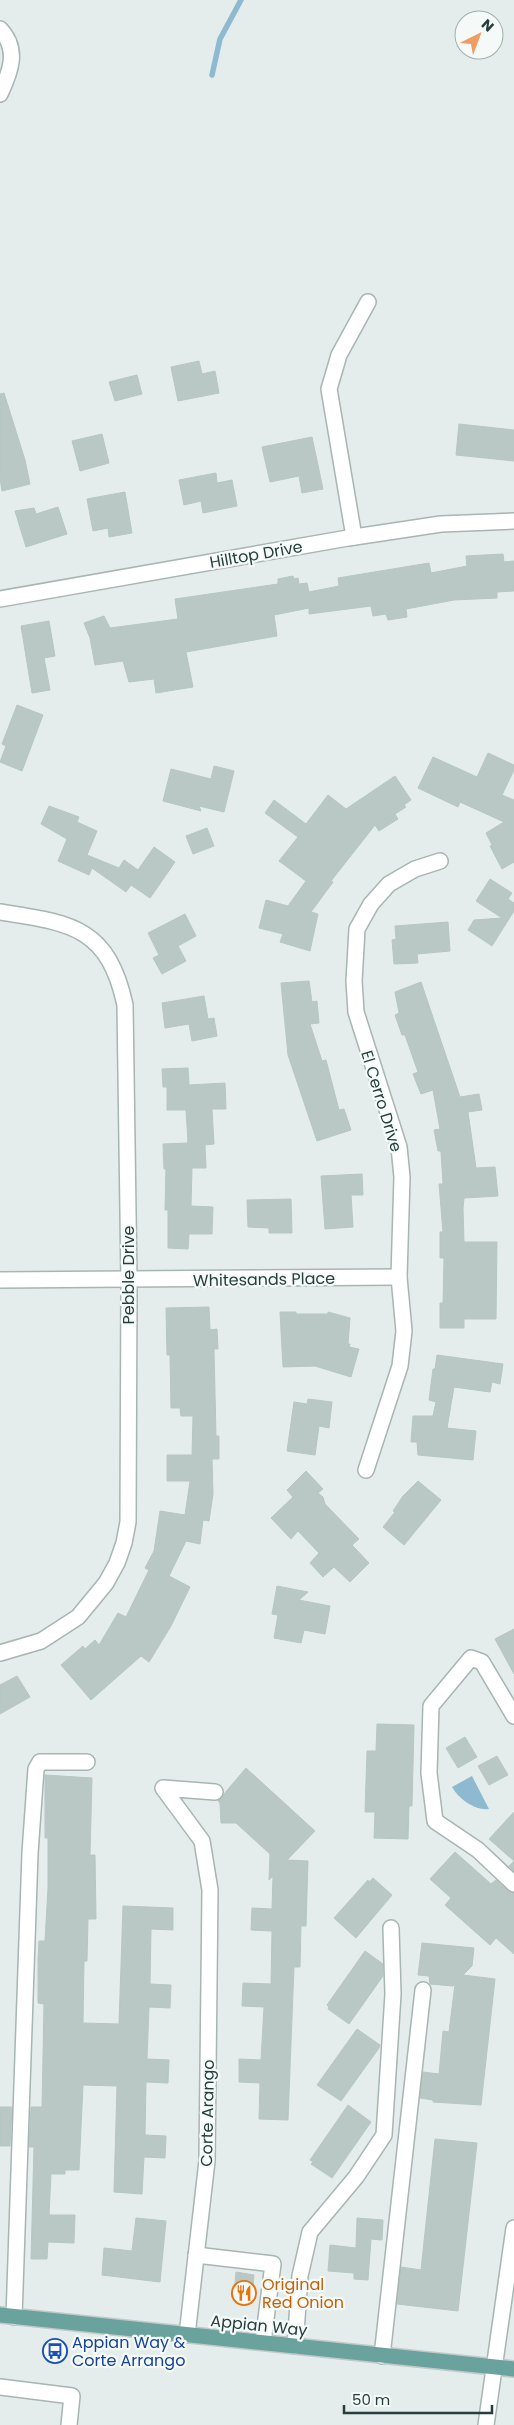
<svg xmlns="http://www.w3.org/2000/svg" width="514" height="2425" viewBox="0 0 514 2425" font-family="Poppins,sans-serif">
<style>
.water{fill:#8ebad1}
.lines{fill:none;stroke-linecap:round;stroke-linejoin:round}
.stream{stroke:#8ebad1;stroke-width:5.5}
.building{fill:#b9c8c4;stroke:#b6c7c3}
.minor-casing{stroke:#a7b5b3;stroke-width:18}
.major-casing{stroke:#c2c9c8;stroke-width:18}
.minor{stroke:#fff;stroke-width:15}
.major{stroke:#6aa29d;stroke-width:15}
.labels{text-anchor:middle;stroke-width:4.5;stroke-linejoin:round;paint-order:stroke}
.street-label{font-size:16px;fill:#243f3c;stroke:#f5faf8}
.food-label{font-size:16px;fill:#c56008;stroke:#f5faf8;text-anchor:start}
.transit-label{font-size:16px;fill:#164399;stroke:#f5faf8;text-anchor:start}
</style>
<rect width="100%" height="100%" fill="#e4edeb"/>
<!-- water -->
<path class="water" d="M472 1776 489 1809C475 1811 459 1799 452 1787Z"/>
<g class="lines">
<!-- stream -->
<path class="stream" d="M212 75 220 39 241 0"/>
</g>
<!-- building -->
<g class="building">
<path d="M199 361 202 374 215 371 219 393 178 401 171 367Z"/>
<path d="M137 375 142 394 115 401 109 382Z"/>
<path d="M4 393 25 460 30 484 2 491 0 478V394Z"/>
<path d="M459 424 514 430V461L456 455Z"/>
<path d="M102 434 109 463 80 471 72 441Z"/>
<path d="M312 437 323 489 302 493 299 476 270 482 262 447Z"/>
<path d="M216 473 217 483 232 480 237 506 203 513 201 501 184 505 179 480Z"/>
<path d="M125 492 132 533 109 537 108 528 93 531 87 499Z"/>
<path d="M58 507 67 534 26 547 15 511 34 508 36 514Z"/>
<path d="M503 554 504 562 514 561V591L497 592V598L454 600 406 609 407 617 388 620 386 614 373 616 371 606 309 614V608L274 615 277 636 186 652 193 687 156 693 154 679 129 682 123 661 95 665 90 638 84 623 104 616 110 628 178 619 175 599 278 584V579L293 576 294 579 298 578 299 584 307 583 309 592 339 586 338 578 429 563 431 573 467 566 466 556Z"/>
<path d="M49 621 55 656 44 658 50 690 32 693 21 626Z"/>
<path d="M17 705 43 715 22 771 0 762 6 746 2 744Z"/>
<path d="M488 753 514 765V770L502 795 514 800V862L502 869 490 846 492 845 486 833 504 822 460 802 458 807 418 788 433 757 477 777Z"/>
<path d="M214 766 234 771 224 812 199 806 201 811 163 801 171 769 211 779Z"/>
<path d="M395 776 411 800 404 805 406 807 395 814 398 819 379 831 375 825 331 881 333 882 311 912 318 914 310 951 280 942 283 934 259 928 266 900 288 906 306 881 279 861 298 837 265 813 274 800 306 824 328 795 346 809Z"/>
<path d="M49 806 79 817 77 822 97 831 87 855 119 868 124 860 138 870 154 847 175 862 150 898 131 885 126 892 92 868 89 875 58 861 67 839 41 824Z"/>
<path d="M207 828 214 846 193 854 186 836Z"/>
<path d="M490 879 512 893 508 899 514 903V911L492 946 468 930 474 920 502 918 476 901Z"/>
<path d="M185 914 196 936 178 946 186 961 162 974 153 958 159 955 148 933Z"/>
<path d="M448 922 450 951 417 954 418 963 394 964 392 940 396 939 395 926Z"/>
<path d="M309 981 312 1002 317 1001 319 1023 310 1024 322 1061 326 1060 339 1110 344 1109 351 1130 317 1141 288 1055 281 983Z"/>
<path d="M421 982 460 1097 479 1094 482 1110 468 1112 476 1168 495 1167 498 1196 464 1198 463 1208 464 1242H497L496 1319H464V1328H440V1303H443L444 1258H440V1232H443L439 1184H443L441 1151H438L434 1130 440 1129 433 1090 421 1094 413 1074 418 1072 405 1035H402L395 1015 399 1013 395 992Z"/>
<path d="M204 996 208 1019 214 1018 217 1036 192 1041 189 1024 165 1028 162 1003Z"/>
<path d="M188 1068 189 1085 225 1083 226 1109H212L214 1144 205 1145 206 1168H192L191 1206 213 1207 212 1234H189L188 1249 168 1248V1210H165L166 1169H164L163 1144 188 1143 186 1110H167V1087H163L162 1069Z"/>
<path d="M362 1174 363 1195H351L353 1227 325 1229 321 1176Z"/>
<path d="M291 1199 292 1233H269V1228L248 1227 247 1200Z"/>
<path d="M209 1307 210 1330 217 1329 218 1349H214L216 1436H219V1459H212L213 1494 209 1521 203 1520 200 1544 186 1541 169 1576 190 1587 171 1626 149 1662 141 1656 91 1700 61 1665 83 1646 85 1649 95 1640 99 1645 118 1613 126 1617 149 1570 145 1568 154 1551 160 1511 185 1515 190 1481H167V1455H192L193 1416H181L180 1408H171L170 1355H167L166 1308Z"/>
<path d="M280 1312H296V1314H328V1312L350 1318 348 1344H350L349 1347 359 1349 351 1377 315 1366 283 1367Z"/>
<path d="M437 1355 503 1364 500 1384 492 1382 490 1392 454 1387 447 1428 476 1431 473 1460 418 1455 417 1442H411L413 1416H433L436 1402 429 1400 433 1369H435Z"/>
<path d="M308 1399 332 1402 329 1428 319 1426 315 1455 287 1451 294 1402 307 1404Z"/>
<path d="M306 1471 323 1489 318 1493 323 1497 325 1504 359 1539 352 1545 369 1563 350 1582 334 1567 323 1577 310 1563 319 1553 298 1531 291 1539 271 1518 293 1497 287 1490Z"/>
<path d="M418 1481 441 1500 404 1545 383 1527 395 1512 393 1511 403 1496Z"/>
<path d="M277 1586 308 1592 299 1600 330 1606 325 1634 304 1630 301 1643 274 1638 278 1615 272 1614Z"/>
<path d="M514 1629V1674L495 1639Z"/>
<path d="M17 1676 30 1697 0 1714V1685Z"/>
<path d="M377 1724 414 1725 412 1806H409L408 1839 374 1838 375 1812H365L367 1751H376Z"/>
<path d="M465 1737 477 1757 458 1768 446 1748Z"/>
<path d="M497 1756 508 1775 489 1785 478 1766Z"/>
<path d="M246 1768 315 1831 287 1860 308 1861 306 1926H301L300 1967H294L288 2120 259 2119 260 2083 239 2082V2059L261 2060 264 2007 242 2006 243 1983 271 1984 272 1931 251 1930 252 1908 272 1909 273 1876 269 1880 270 1854 236 1823H221L220 1803 218 1801Z"/>
<path d="M45 1775 92 1778 90 1855H95L96 1919H88L87 1961H84L83 2023 119 2024 123 1906 173 1908V1930L151 1929 150 1984 171 1985 170 2008 149 2007 147 2059 169 2060 168 2083 146 2082 145 2135 166 2136 165 2158 144 2157 142 2194 114 2192 117 2086 83 2085 79 2170H65V2174H51L49 2215H75L74 2243 48 2242 47 2259H31L34 2147H29L31 2107H42L44 2004 38 2003V1960L39 1941H45L48 1888V1838H45Z"/>
<path d="M514 1812V1871L509 1866 514 1861 489 1839Z"/>
<path d="M455 1852 491 1884 496 1880 508 1891 514 1893V1954L496 1938 490 1945 445 1905 451 1898 430 1879Z"/>
<path d="M373 1878 392 1895 356 1938 334 1918 368 1880 369 1882Z"/>
<path d="M422 1943 474 1948 472 1966 463 1975 495 1979 481 2105 433 2102V2100L420 2098 423 2072 439 2074 443 2031 449 2032 455 1984 453 1986 430 1984 429 1976 418 1975Z"/>
<path d="M365 1951 383 1964V1976L349 2024 328 2009 329 2007 327 2005Z"/>
<path d="M357 2029 380 2045 379 2048 341 2101 317 2085Z"/>
<path d="M348 2105 371 2122 332 2178 311 2164 313 2162 310 2160Z"/>
<path d="M0 2107H12L10 2146H0Z"/>
<path d="M435 2139 477 2143 458 2311 397 2304 401 2267 421 2270Z"/>
<path d="M136 2218 166 2221 160 2282 102 2275 104 2248 132 2251Z"/>
<path d="M357 2218 383 2220 382 2240 371 2239 368 2280 354 2279V2273L328 2271 330 2245 356 2248Z"/>
<path d="M236 2272 254 2275 252 2297 234 2295Z"/>
</g>
<g class="lines">
<defs>
<g id="minor">
<path d="M0 29C19 49 11 71 0 94"/>
<path d="M354 537 329 389 339 355 368 302"/>
<path d="M0 599 348 538 441 524 514 521"/>
<path d="M0 912C70 923 108 926 125 1005L129 1281 128 1522 124 1543 117 1563 106 1583 78 1617 41 1641 0 1653"/>
<path d="M0 1280 399 1277"/>
<path d="M366 1470 400 1366 404 1331 399 1277 402 1177 399 1147 356 1012 354 981 357 929 371 904 389 884 415 869 440 861"/>
<path d="M514 1716 482 1662 471 1658 431 1706 429 1773 435 1821 478 1850 514 1884"/>
<path d="M196 2255 273 2264 263 2342"/>
<path d="M14 2317 30 1853 36 1769 40 1762H87"/>
<path d="M187 2335 207 2161 210 1890 202 1841 163 1788 215 1792"/>
<path d="M295 2346 300 2276 310 2232 356 2177 384 2135 393 1994 391 1928"/>
<path d="M382 2356 423 1990"/>
<path d="M0 2387 72 2396 69 2425"/>
<path d="M486 2425 514 2228"/>
</g>
<path id="major" d="M0 2315 514 2369"/>
</defs>
<!-- minor casing -->
<use href="#minor" class="minor-casing"/>
<!-- major casing -->
<use href="#major" class="major-casing"/>
<!-- minor -->
<use href="#minor" class="minor"/>
<!-- major -->
<use href="#major" class="major"/>
</g>
<!-- icons -->
<defs>
<symbol id="restaurant-ring" viewBox="-11 -11 22 22"><circle r="9.5" fill="#f5faf8" stroke="#e8710a" stroke-width="1.5"/><path d="M-5-6h1v4h1v-4h1v4h1v-4h1v5L-1.5 .5V6h-2V.5L-5-1ZM5-6V6H3V1.5H1.5Q1.5-4 5-6Z" fill="#e8710a"/></symbol>
<symbol id="bus-ring" viewBox="-11 -11 22 22"><circle r="9.5" fill="#f5faf8" stroke="#1a4fb4" stroke-width="1.5"/><path d="M-5-6H5V4H4V6H2V4H-2V6H-4V4H-5ZM-3.5-4V0h7V-4ZM-3.5 1.2v1.5H-2V1.2ZM2 1.2v1.5H3.5V1.2Z" fill="#1a4fb4"/></symbol>
</defs>
<g fill-rule="evenodd">
<use href="#restaurant-ring" x="230" y="2279" width="28" height="28"/>
<use href="#bus-ring" x="41" y="2337" width="28" height="28"/>
</g>
<g class="labels">
<!-- street labels -->
<g class="street-label">
<text transform="translate(256 554) rotate(-10)" y="6">Hilltop Drive</text>
<text transform="translate(382 1101) rotate(73)" y="6">El Cerro Drive</text>
<text transform="translate(128 1275) rotate(-90)" y="6">Pebble Drive</text>
<text transform="translate(264 1279) rotate(-1)" y="6">Whitesands Place</text>
<text transform="translate(207 2113) rotate(-89)" y="6">Corte Arango</text>
<text transform="translate(259 2325) rotate(6)" y="6">Appian Way</text>
</g>
<!-- food labels -->
<g class="food-label">
<text x="262" y="2290">Original<tspan x="262" dy="18">Red Onion</tspan></text>
</g>
<!-- transit labels -->
<g class="transit-label">
<text x="72" y="2348">Appian Way &amp;<tspan x="72" dy="18">Corte Arrango</tspan></text>
</g>
</g>
<!-- north arrow -->
<g transform="translate(479 35) rotate(42)"><circle r="24" fill="#f5faf8" stroke="#a1afad"/>
<path d="M0-4L9 19L0 12L-9 19Z" fill="#ef9d60"/>
<text y="-8" font-size="14" font-weight="bold" text-anchor="middle" fill="#243f3c">N</text>
</g>
<!-- scale -->
<path d="M344 2405v8h148v-8" fill="none" stroke="#243f3c" stroke-width="2.5"/>
<text x="352" y="2405" font-size="15" fill="#243f3c" stroke="#f5faf8" stroke-width="4" paint-order="stroke">50 m</text>
</svg>
